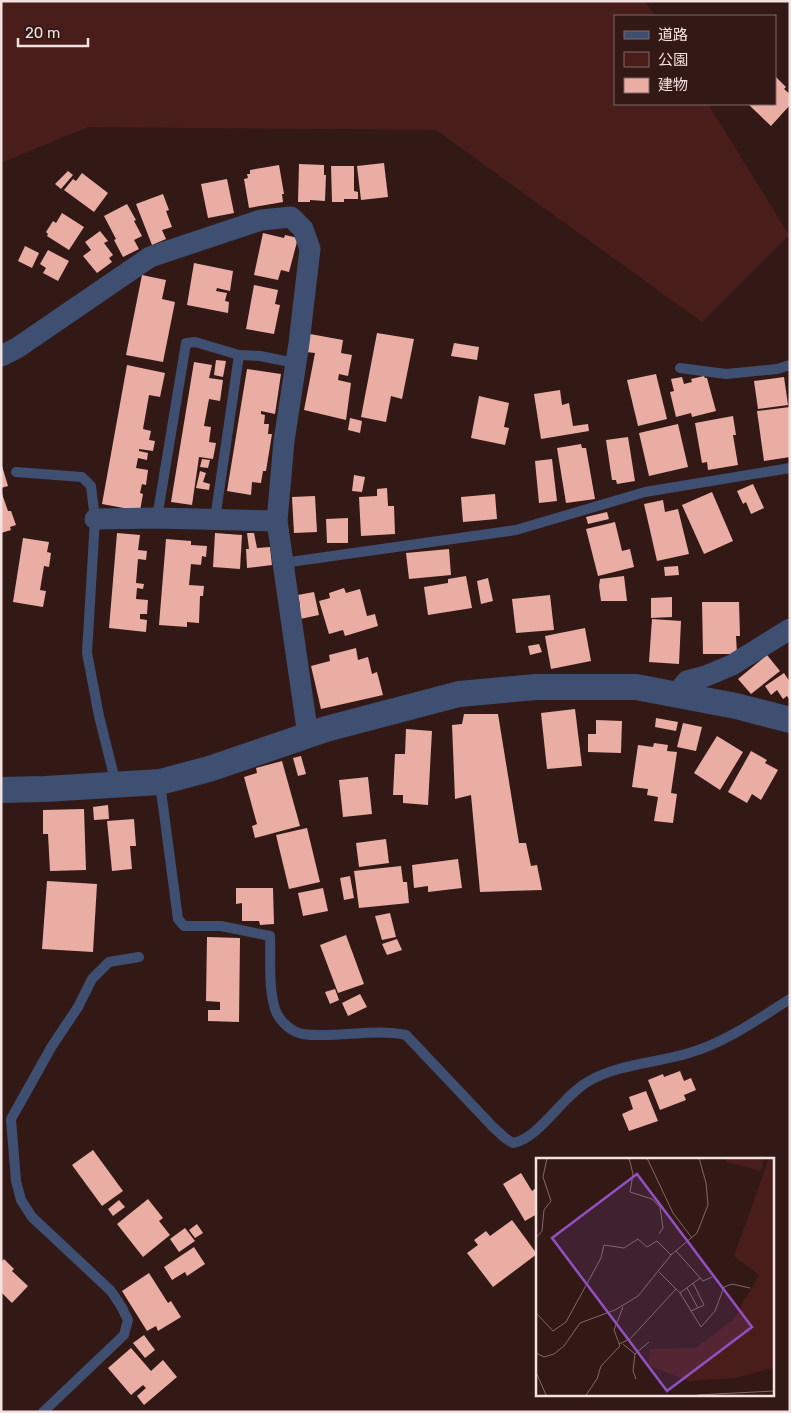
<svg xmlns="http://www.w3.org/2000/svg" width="791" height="1413" viewBox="0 0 791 1413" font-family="Rubik,'Noto Sans JP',sans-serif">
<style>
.green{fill:#491e1a}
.building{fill:#eaada4}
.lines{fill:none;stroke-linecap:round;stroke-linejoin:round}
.service{stroke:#3e4f71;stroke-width:10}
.minor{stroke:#3e4f71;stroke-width:21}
.tertiary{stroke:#3e4f71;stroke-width:26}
.inset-road{fill:none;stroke:#7f6966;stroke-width:1}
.view{fill:#9350c5;fill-opacity:0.15;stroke:#9350c5;stroke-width:2.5}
.inset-edge{fill:none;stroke:#f3e1df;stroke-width:2.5}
</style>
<rect width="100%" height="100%" fill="#321916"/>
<!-- green -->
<path class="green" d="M1 1H645L655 16H615V104H708L789 235 702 322 436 130 88 127 1 163Z"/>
<!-- building -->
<g class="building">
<path d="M775 76 786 87 784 89 790 94V105L771 126 748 104H775Z"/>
<path d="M384 163 388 197 361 200 357 166Z"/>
<path d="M299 164 324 165V175H326L325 201 310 200V202H298Z"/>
<path d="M279 165 284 194H282L283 202 249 208 244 179 248 178 247 174H250V170Z"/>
<path d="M331 166H354V191L358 192V199H344V202H332Z"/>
<path d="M68 171 73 175 61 189 55 184Z"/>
<path d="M82 173 108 193 94 212 64 190 73 179 76 181Z"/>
<path d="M227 179 234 213 208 218 201 184Z"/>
<path d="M163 194 169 210 166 211 172 227 162 230 166 239 152 245 136 204Z"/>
<path d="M127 204 136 220 134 221 142 236 134 240 139 249 123 257 114 240 116 239 104 216Z"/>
<path d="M62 213 84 227 69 250 47 236 48 234 46 232 53 221 56 223Z"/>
<path d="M100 231 108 241 104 243 113 255 109 258 112 262 97 273 83 256 91 250 85 242Z"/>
<path d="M263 233 284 238 285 235 298 238 289 272 281 270 278 280 254 275Z"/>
<path d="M25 246 39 253 32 268 18 261Z"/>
<path d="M48 250 69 261 58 281 43 273 46 268 40 264Z"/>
<path d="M194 263 233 271 230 291 217 288 216 291 227 293 225 301 229 302 228 313 187 305Z"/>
<path d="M142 275 166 280 162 299 175 302 163 362 126 355Z"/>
<path d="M254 285 278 290 275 304 280 305 274 334 246 329Z"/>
<path d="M377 333 414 339 402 399 391 396 386 422 361 417Z"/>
<path d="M310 334 343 340 341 353 352 355 348 376 339 374 338 380 351 383 346 420 304 410 315 353 306 352Z"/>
<path d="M454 343 479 347 477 360 451 356Z"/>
<path d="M216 360 226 361 223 377 214 375Z"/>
<path d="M194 362 212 365 209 378 223 380 220 401 209 399 204 426 211 427 209 442 216 443 213 459 199 457 192 505 171 502Z"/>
<path d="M127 365 165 373 160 397 149 395 143 429 151 431 149 440 155 441 153 451 139 449V451L148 453 147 460 138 458 136 468 148 470 146 485 142 484 140 493 143 494 140 511 102 504Z"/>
<path d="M247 369 281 374 275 414 261 411V414L265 415 264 424H269L268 434H272L266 471H263L261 483 252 482 251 495 227 491Z"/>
<path d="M656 374 667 419 638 426 627 380Z"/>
<path d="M704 376 705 378H707L716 411 692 417 691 413 676 417 670 392 674 391 671 379 682 377 684 384 692 382 691 379Z"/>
<path d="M784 377 788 405 758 409 754 381Z"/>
<path d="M560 390 562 405 569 403 573 426 588 424 589 431 541 439 534 394Z"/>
<path d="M479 396 509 403 504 427 509 428 505 445 471 438Z"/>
<path d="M790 407V457L764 461 757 411Z"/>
<path d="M733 416 736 435H733L738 465 708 470 707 462 702 463 695 423Z"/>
<path d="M350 418 362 421 360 433 348 430Z"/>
<path d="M678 424 688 467 649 476 639 433Z"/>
<path d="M628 437 635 481 617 484 616 480H612L606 440Z"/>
<path d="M581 444 582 448H586L595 499 566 503 557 448Z"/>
<path d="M202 459 210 460 208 468 200 467Z"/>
<path d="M552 459 557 501 539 503 535 461Z"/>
<path d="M2 466 8 486 1 488V467Z"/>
<path d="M200 471 206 473 203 482 210 484 209 490 196 488Z"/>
<path d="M354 475 365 477 362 492 352 491Z"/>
<path d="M753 484 764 508 751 514 746 502 743 504 737 491Z"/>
<path d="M387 488 388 506H394L395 534 361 536 359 497 377 496V489Z"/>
<path d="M1 491 8 511H11L16 525 10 527 11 530 1 533Z"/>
<path d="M712 492 733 541 704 554 682 505Z"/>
<path d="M495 494 497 519 463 522 461 497Z"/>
<path d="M315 496 317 532 294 533 292 497Z"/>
<path d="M663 500 665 512 678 509 689 554 657 561 644 504Z"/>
<path d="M607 512 609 519 588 524 586 517Z"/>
<path d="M348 518V543H327L326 519Z"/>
<path d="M615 522 622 551 630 549 634 567 598 576 586 529Z"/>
<path d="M117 533 140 535 138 550 147 551 146 560 138 559 136 583 144 584 143 589 137 588 136 599 148 600 147 614H140V619L147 620 146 632 109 628Z"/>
<path d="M215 533 242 535 240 569 213 567Z"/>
<path d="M247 533H254L257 548 270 547 272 565 247 568 246 549H249Z"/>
<path d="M23 538 49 542 47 552 51 553 49 567 44 566 40 590 46 591 43 607 13 602Z"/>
<path d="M166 539 191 541V545L207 546 206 557 202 556 201 565 191 564 189 585 204 586 203 596H200L199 623 187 622V627L159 625Z"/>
<path d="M449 549 451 575 409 579 406 553Z"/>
<path d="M678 566 679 575 665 576 664 567Z"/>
<path d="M466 576 472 608 428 615 424 587 448 583V579Z"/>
<path d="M624 576 627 601H601L599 586 600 579Z"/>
<path d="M488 578 493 601 481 604 477 581Z"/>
<path d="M344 588 346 593 360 589 367 616 375 614 378 626 345 636 343 630 329 634 319 601 330 598 329 593Z"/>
<path d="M314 592 319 615 300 619 298 605H300L298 595Z"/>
<path d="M550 595 554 630 516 633 512 599Z"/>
<path d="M672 597V617L651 618V598Z"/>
<path d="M702 602H739L740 636H736L737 654H703Z"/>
<path d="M652 619 681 621 679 664 649 662Z"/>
<path d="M585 628 591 661 551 669 545 636Z"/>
<path d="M539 644 542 652 530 655 528 646Z"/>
<path d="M356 648 358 660 368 657 372 674 377 672 383 695 321 709 311 666 330 661 329 655Z"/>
<path d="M767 655 780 671 751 694 738 679Z"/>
<path d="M784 673 790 682V700L787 696 783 699 777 690 771 695 765 686Z"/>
<path d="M575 709 582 766 547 769 541 713Z"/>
<path d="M464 714H498L519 843H526L531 866 537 865 542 890 480 892 471 795 455 799 452 725 462 724Z"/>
<path d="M656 718 678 722 676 731 655 727Z"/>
<path d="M596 720 622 721 621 753 588 752V734H596Z"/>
<path d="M683 723 702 727 696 751 677 747Z"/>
<path d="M406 729 432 731 428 805 403 803V795H393L395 754H405Z"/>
<path d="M717 736 743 752 720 790 694 773Z"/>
<path d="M654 743 668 745 667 751 677 752 671 793 677 794 673 823 654 821 658 797 647 795 648 789 632 787 638 745 653 747Z"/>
<path d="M751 751 767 760 765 763 778 770 761 800 752 794 747 803 728 792Z"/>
<path d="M301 756 306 774 298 776 293 758Z"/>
<path d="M282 761 300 826 255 838 252 826 257 824 244 777 257 773 256 768Z"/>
<path d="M368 777 372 814 343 817 339 780Z"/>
<path d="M108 805 109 819 94 820 93 807Z"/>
<path d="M84 809 86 870 50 871 48 834H43V810Z"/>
<path d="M134 819 136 846H130L132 869 112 871 107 821Z"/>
<path d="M307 828 320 882 289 889 276 835Z"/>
<path d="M386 839 389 863 359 867 356 843Z"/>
<path d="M458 859 462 888 428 892V886L414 888 412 865Z"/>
<path d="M401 866 403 882H407L409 903 359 908 354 871Z"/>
<path d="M350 876 354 898 344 900 340 878Z"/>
<path d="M47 881 97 884 93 952 42 949Z"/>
<path d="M236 888H273L274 924 260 925 259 921H242V903L236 904Z"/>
<path d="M323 888 328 911 303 916 298 893Z"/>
<path d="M390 913 396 937 382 940 375 916Z"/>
<path d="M346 935 364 984 338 993 320 945Z"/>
<path d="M207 937 240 938 239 1022 208 1021V1010H220V1002L206 1001Z"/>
<path d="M397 939 402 950 387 955 382 944Z"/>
<path d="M335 989 339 1000 330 1004 325 992Z"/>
<path d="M360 994 367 1007 348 1016 342 1003Z"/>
<path d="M680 1071 684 1081 691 1078 696 1090 684 1095 686 1100 660 1110 648 1080 663 1074 664 1077Z"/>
<path d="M646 1091 658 1121 629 1131 622 1114 633 1109 629 1097Z"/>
<path d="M93 1150 123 1191 102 1206 72 1165Z"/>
<path d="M521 1173 532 1191 536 1188 537 1191V1214L525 1221 503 1184Z"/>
<path d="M148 1199 163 1218 159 1221 170 1235 143 1257 117 1224Z"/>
<path d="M119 1200 125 1207 113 1216 108 1209Z"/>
<path d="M512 1220 537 1254 493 1287 467 1253 478 1245 474 1240 486 1231 490 1236Z"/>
<path d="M197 1224 203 1233 195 1238 189 1230Z"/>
<path d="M185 1228 195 1241 179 1252 170 1239Z"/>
<path d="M194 1247 205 1264 187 1276 185 1272 172 1280 164 1267Z"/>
<path d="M4 1259 14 1269 12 1271 28 1286 12 1303 1 1292V1262Z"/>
<path d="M149 1273 168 1303 171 1301 181 1317 158 1331 156 1326 147 1331 122 1291Z"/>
<path d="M144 1335 155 1350 145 1358 133 1343Z"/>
<path d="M131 1348 151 1371 163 1360 177 1377 144 1405 137 1396 146 1388 143 1385 131 1395 108 1368Z"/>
</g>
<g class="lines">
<!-- service -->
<g class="service">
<path d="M680 368 726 374 777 369 790 365"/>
<path d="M16 472 82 477 91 486 95 519 87 653 99 716 116 784"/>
<path d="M157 518 186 343 195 342 239 355 260 356 295 363"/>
<path d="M215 519 239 355"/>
<path d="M283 563 516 530 645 492 790 468"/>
<path d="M160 783 178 919 184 926H221L270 936C271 960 268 986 275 1009 278 1019 289 1030 299 1033 304 1035 312 1035 318 1035 347 1036 377 1029 406 1035L493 1127 505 1138 513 1143C540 1138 562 1096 589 1081 619 1064 656 1063 689 1053 725 1043 758 1019 790 999"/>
<path d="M43 1412 124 1335 128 1320 121 1306 111 1291 32 1217 21 1200 16 1181 11 1119 52 1046 78 1007 92 979 109 962 139 957"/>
</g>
<!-- minor -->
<g class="minor">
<path d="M1 356 17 348 150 257 261 220 291 217 303 229 310 249 299 343 284 441 277 521 308 736"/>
<path d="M95 519 157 518 277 521"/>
<path d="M676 694 687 681 706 676 732 665 790 629"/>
</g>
<!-- tertiary -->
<path class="tertiary" d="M1 790 45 789 160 782 209 769 326 729 459 694 536 687H636L736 706 790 720"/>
</g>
<!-- overview -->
<g transform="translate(536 1158)">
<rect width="238" height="238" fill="#321916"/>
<path d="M191 0H228L225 13 190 4ZM233 0H237V210L199 220 152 223 112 207 114 191 159 190 197 162 223 117 198 98Z" fill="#491e1a"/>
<path class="inset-road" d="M93 0 97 16 94 34 116 41 124 49 127 70 123 76M111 0 137 55 156 80M0 80 6 73 8 52 15 43 7 19 11 0M140 93 167 123 176 119M123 114 144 135 165 169 179 153 188 129 196 126 214 130M151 130 162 150M144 135 164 120M155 153 168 147 157 125M0 155 17 173 30 164 65 100 68 87 88 90 102 81 111 89 121 83 135 97M83 186 94 181 140 131M87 186 99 196M0 195 8 199 18 196 28 188 44 165 79 152 102 138 135 97 161 75 172 47 170 25 163 0M0 214 10 237M100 221 97 213 99 196 113 184M50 237 61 221 65 208 84 188 78 172 87 149M161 237 238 233"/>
<path class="view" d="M101 16 216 169 131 233 16 80Z"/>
<rect width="238" height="238" class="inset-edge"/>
</g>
<!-- border -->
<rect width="791" height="1413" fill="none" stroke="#f3e1df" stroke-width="5"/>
<!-- legend -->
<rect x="614" y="15" width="162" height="90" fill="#321916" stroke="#7f6966"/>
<rect x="624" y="31" width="25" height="8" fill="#3e4f71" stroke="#7f6966"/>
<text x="658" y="40" font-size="15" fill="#f3e1df">道路</text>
<rect x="624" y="52" width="25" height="15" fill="#491e1a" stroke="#7f6966"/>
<text x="658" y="65" font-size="15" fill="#f3e1df">公園</text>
<rect x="624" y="78" width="25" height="15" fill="#eaada4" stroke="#7f6966"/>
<text x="658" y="90" font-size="15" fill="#f3e1df">建物</text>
<!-- scale -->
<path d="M18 38v8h70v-8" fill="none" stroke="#f3e1df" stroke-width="2.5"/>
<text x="25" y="38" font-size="15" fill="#f3e1df" stroke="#321916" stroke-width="4" paint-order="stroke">20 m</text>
</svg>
